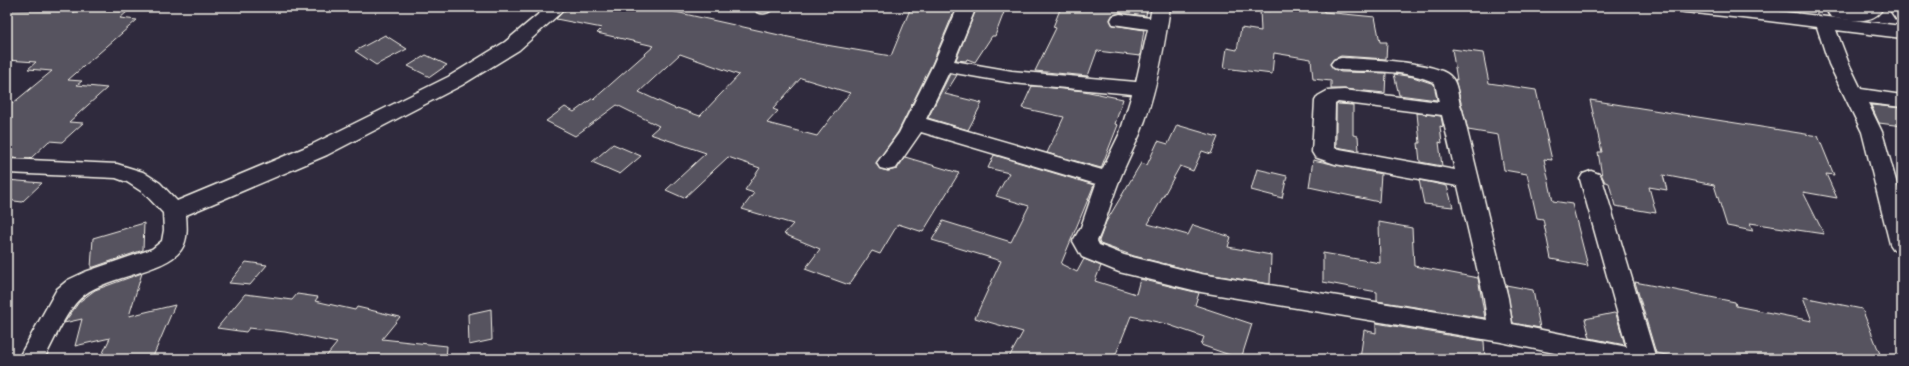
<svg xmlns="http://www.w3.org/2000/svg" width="1909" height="366" viewBox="0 0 1909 366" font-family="Caveat,sans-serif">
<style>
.building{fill:#56525f;stroke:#f4f1e8;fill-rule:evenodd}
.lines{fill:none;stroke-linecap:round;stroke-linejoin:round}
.minor-casing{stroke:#f4f1e8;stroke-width:3}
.minor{fill:#2f2a3d;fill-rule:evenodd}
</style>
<rect width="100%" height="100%" fill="#2f2a3d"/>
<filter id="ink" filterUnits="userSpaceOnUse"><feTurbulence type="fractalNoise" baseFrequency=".025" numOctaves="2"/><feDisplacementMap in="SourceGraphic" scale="8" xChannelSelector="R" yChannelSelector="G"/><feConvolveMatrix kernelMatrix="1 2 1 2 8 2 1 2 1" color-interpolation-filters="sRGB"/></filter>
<g filter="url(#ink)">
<!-- building -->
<g class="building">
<path d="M568 7H653L820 44 891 56 911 7H956L932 64 898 132 876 164 880 169 888 171 897 169 905 157 959 173 923 232 898 224 880 254 872 251 849 285 805 269 820 249 784 234 793 224 742 209 754 193 745 190 760 168 728 157 684 198 666 190 706 153 650 134 659 126 617 105 575 136 546 121 565 107 574 112 593 98 594 99 654 46 597 33 602 28 556 19ZM680 54 739 75 700 116 677 108 676 109 639 92ZM801 78 850 93 817 136 767 123 778 111 773 109Z"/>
<path d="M977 7H1006L995 36H992L975 62 967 59 966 61 956 60Z"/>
<path d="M1061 7H1147L1146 16 1120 13 1113 15 1110 19 1113 25 1144 30 1140 56 1097 51 1088 76 1035 71 1056 28 1053 27Z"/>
<path d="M1270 7H1323L1324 12 1375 17 1380 42H1387L1386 59 1341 56 1334 59 1330 64 1334 69 1341 72 1386 73 1385 93 1344 89H1331V81L1313 79 1311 59 1274 53 1272 74 1224 68 1227 48 1237 50 1241 28 1261 31 1260 10 1270 11Z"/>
<path d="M7 8 75 12 80 8 127 12 120 18 137 20 68 80 82 81 77 85 107 88 69 122 83 123 62 142 49 141 30 159 7 158V108L52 71 28 69 36 62 7 60Z"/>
<path d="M385 35 407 49 376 65 355 51Z"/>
<path d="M1452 49 1483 53 1489 83 1536 90 1552 160 1544 159 1553 201 1572 204 1588 266 1551 259 1543 219 1537 218 1527 174 1504 170 1498 135 1468 130 1455 79 1457 80Z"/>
<path d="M426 55 447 65 430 77 408 66Z"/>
<path d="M950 74 957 75 945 94 982 103 968 130 928 118Z"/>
<path d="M1394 74 1413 77 1434 84 1437 100 1399 95Z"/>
<path d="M1032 86 1084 91 1123 99 1115 124 1118 125 1101 168 1047 153 1064 117 1022 108Z"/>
<path d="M1590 100 1818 136 1834 175 1826 174 1837 198 1803 192 1824 234 1750 223 1753 231 1727 226 1714 185 1663 175 1667 190 1649 187 1656 213 1615 206 1609 183 1605 182 1602 176 1598 152H1602Z"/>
<path d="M1338 104 1353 105V135L1358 136 1359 151 1336 147V105Z"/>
<path d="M1871 105 1902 108V126L1879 123Z"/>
<path d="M1417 113 1441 116 1443 127 1440 126 1442 143 1439 142 1442 166 1420 162 1418 143H1420Z"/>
<path d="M1177 125 1218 137 1211 154 1202 151 1193 171 1180 166 1148 224 1188 235 1193 225 1231 237 1228 247 1271 255 1270 284 1201 273 1134 256 1100 244 1099 241 1106 222 1141 163 1147 165 1158 141 1168 144Z"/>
<path d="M613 144 641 156 620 174 592 162Z"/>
<path d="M994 155 1094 185 1061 264 1077 272 1084 259 1101 266 1095 281 1136 294 1140 279 1199 293 1195 305 1252 324 1241 359 1201 345 1204 337 1166 324 1131 316 1114 359H1008L1023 332 975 318 1001 261 932 240 943 221 1011 242 1029 206 996 196 1009 173 988 168Z"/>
<path d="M1313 160 1381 174 1379 202 1309 187Z"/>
<path d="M1257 169 1287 176 1282 198 1251 190Z"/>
<path d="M7 180 42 183 22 202 7 200Z"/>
<path d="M1419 180 1447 186 1453 207 1424 204Z"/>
<path d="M1379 222 1412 228 1414 266 1478 278 1485 318 1377 301V292L1323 282V253L1380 263Z"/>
<path d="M144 223 143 250 91 268 93 238Z"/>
<path d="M246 262 267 265 250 285 229 283Z"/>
<path d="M142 273 129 316 175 305 152 359H100L110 338 75 346 82 319 64 323 79 302 95 290Z"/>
<path d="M1635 282 1735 302 1736 306 1812 321 1803 297 1862 309 1882 359H1686L1656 353Z"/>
<path d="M1506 285 1533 290 1540 328 1513 323Z"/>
<path d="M245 294 292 300 297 294 318 297 315 301 355 310 357 307 400 317 382 339 447 346 446 359H324L337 343 285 332 249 328 246 332 217 328Z"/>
<path d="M491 309 492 340 469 345 468 314Z"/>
<path d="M1614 313 1616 314 1625 345 1590 338 1585 319Z"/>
<path d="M1376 323 1484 341 1485 359H1360L1364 330 1376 333Z"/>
</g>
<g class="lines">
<defs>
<g id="minor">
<path d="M547 7H567L519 50 462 85 327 155 186 215C187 227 188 240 181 250 165 272 108 276 84 295 67 308 55 339 44 359H18L57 289 68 280 85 272 152 249 162 241 164 230 163 213 144 193 127 182 116 178 7 173V159L117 164 143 172 160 183 177 201 311 145 448 77 505 42Z"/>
<path d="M755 7H773C769 14 764 14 757 12Z"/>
<path d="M958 7H976L954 61 1012 71 1136 82 1148 29 1113 24 1111 20 1113 16 1120 14 1150 18 1152 7H1170C1164 49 1156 94 1140 134 1133 150 1125 165 1119 181 1111 201 1106 222 1097 241L1099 245 1124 255 1201 274 1487 320 1484 298 1458 186 1335 164 1315 157 1312 152 1315 101 1318 96 1327 91 1344 90 1439 102 1435 83C1408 69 1371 72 1341 70L1334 68 1331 64 1334 60 1341 58C1363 59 1440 61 1452 78 1459 87 1457 100 1462 110L1508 298 1512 324 1627 347 1580 179 1583 174 1591 171 1599 174 1602 179 1656 359H1584L1501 342 1201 292 1119 272 1082 257 1073 241 1081 227 1096 184 921 132 896 168 888 170 880 168 877 163 899 133 933 65ZM949 72 1012 83 1132 94 1120 133 1102 170 926 119ZM1338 102 1442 115 1455 170 1334 148 1335 104Z"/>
<path d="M1676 7H1745L1902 26V38L1836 30 1849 64 1861 89 1902 95V107L1868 103 1882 132 1902 202V253L1894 250 1890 244 1862 132 1829 64 1817 27 1761 20 1685 12 1679 11Z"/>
<path d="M1862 7H1880L1881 11C1871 25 1845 20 1831 17L1828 13 1831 9 1837 8 1860 9H1862Z"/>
<path d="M1888 7H1902V21L1896 19Z"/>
</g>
</defs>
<!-- minor casing -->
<use href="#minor" class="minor-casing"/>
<!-- minor -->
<use href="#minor" class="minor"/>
</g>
</g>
<!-- margin -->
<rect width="1909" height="366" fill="none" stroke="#2f2a3d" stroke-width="24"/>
<rect x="12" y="12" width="1885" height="342" fill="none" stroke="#f4f1e8" stroke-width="1.5" filter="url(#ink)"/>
</svg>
